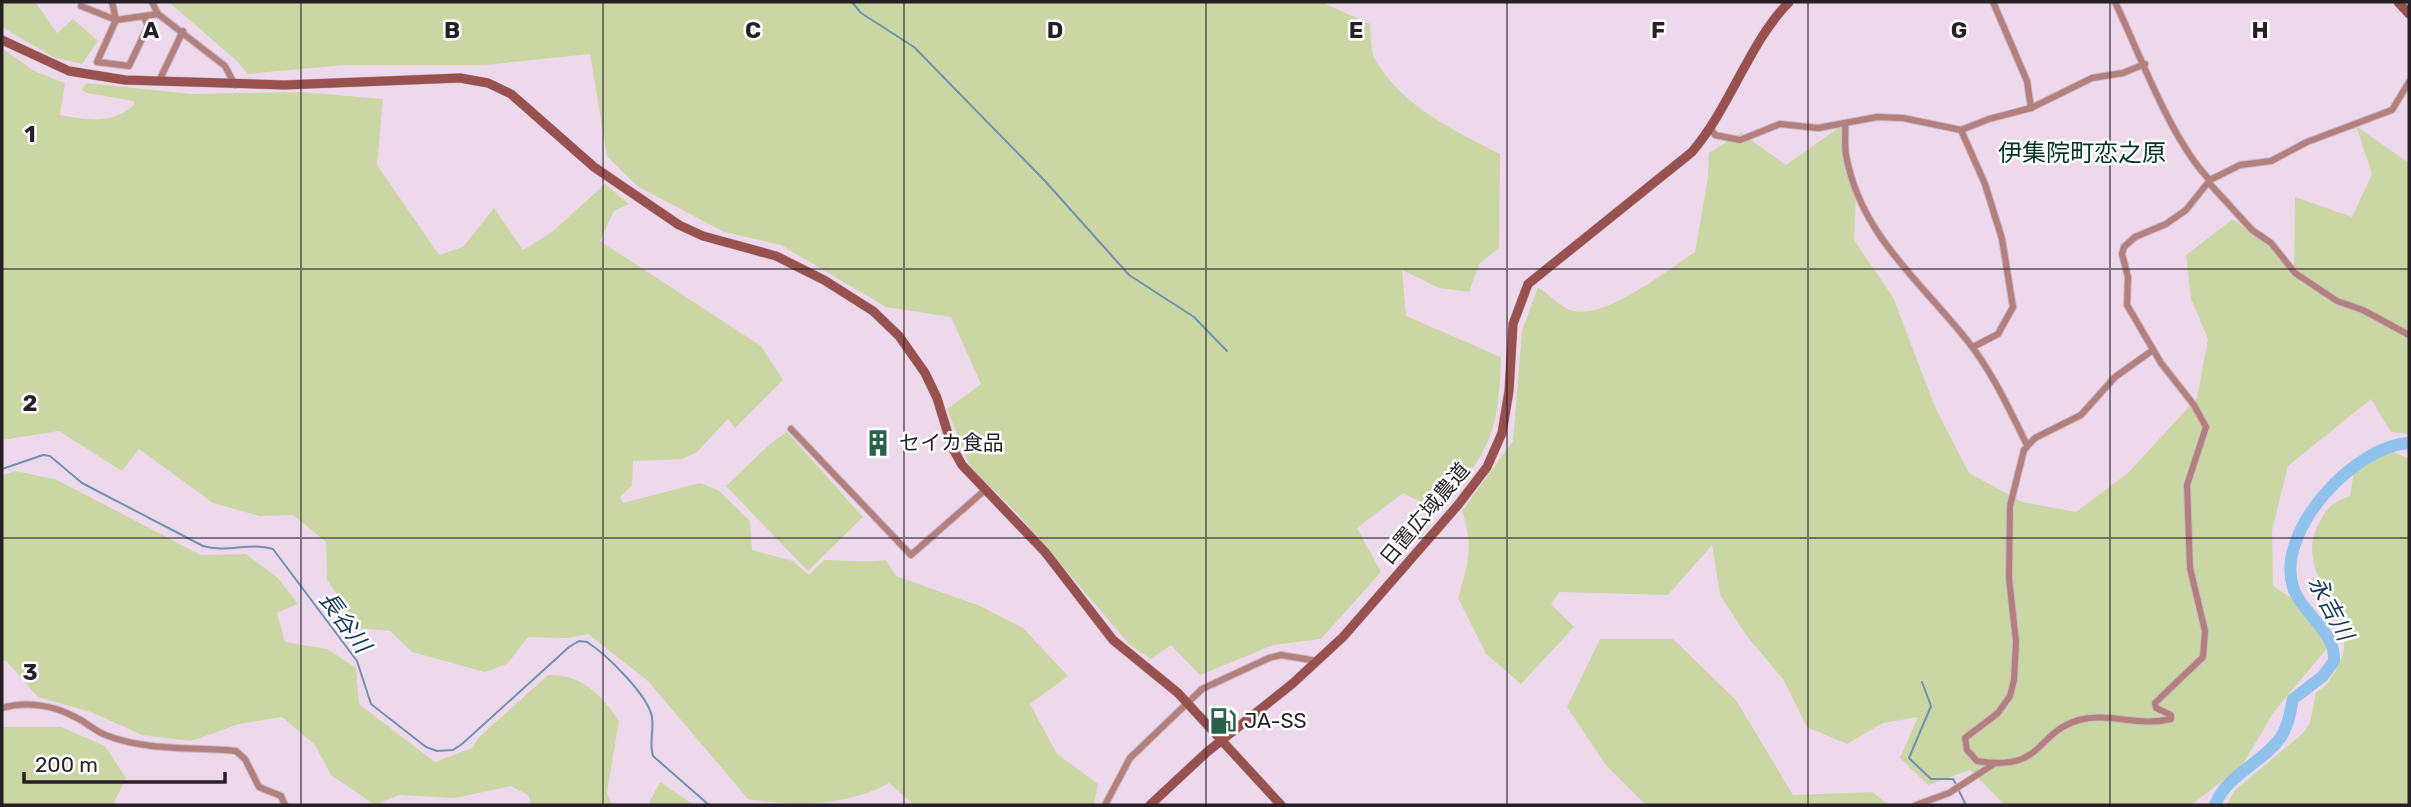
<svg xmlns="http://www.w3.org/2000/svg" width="2411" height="807" viewBox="0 0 2411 807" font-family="Rubik,'Noto Sans JP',sans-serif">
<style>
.green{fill:#cad7a5}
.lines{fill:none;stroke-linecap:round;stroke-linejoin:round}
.stream{stroke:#7091b1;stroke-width:2}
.river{stroke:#8fc2ed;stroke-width:12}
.street-casing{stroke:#cab8c8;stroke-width:8}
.secondary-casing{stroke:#cab8c8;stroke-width:10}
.street{stroke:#b3807d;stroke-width:6}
.secondary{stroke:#98514e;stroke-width:9}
.grid{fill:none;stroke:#271f26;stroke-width:2;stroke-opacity:0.55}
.labels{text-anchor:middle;stroke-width:5;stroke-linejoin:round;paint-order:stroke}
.poi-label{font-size:21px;fill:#271f26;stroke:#fff;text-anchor:start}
.street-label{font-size:21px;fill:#271f26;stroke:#fff}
.water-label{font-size:23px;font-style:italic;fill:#143a57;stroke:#fff}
.quarter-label{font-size:24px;fill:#013322;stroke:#fff}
.grid-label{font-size:23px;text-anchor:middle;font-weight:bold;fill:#271f26;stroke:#fff;stroke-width:5;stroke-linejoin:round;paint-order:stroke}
</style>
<rect width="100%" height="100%" fill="#eed9ec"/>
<!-- green -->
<g class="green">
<path d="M2 2 36 3 57 33 73 19 98 41 82 64 53 57 2 27Z"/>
<path d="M169 2H1321L1370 24C1371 35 1370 52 1376 61 1403 107 1455 131 1500 154L1499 248 1479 264 1469 292 1439 288 1402 270 1406 316 1501 357C1499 435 1489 450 1442 509L1437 511 1403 493 1357 528 1381 572 1321 639 1273 645 1200 675 1171 645 1151 659 1129 644 1016 512 970 467 947 409 981 384 951 317 886 307 781 245 724 232 637 186 607 156 590 54 485 65H345L247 74 239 63Z"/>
<path d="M2 48 34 71 65 83 60 115C89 120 112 125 135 104L133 101 87 93 82 90 86 83 192 94 301 92 383 99 377 165 439 255 463 247 494 208 523 250 552 232 605 184 629 204 614 211 600 241 761 346 783 380 735 428 728 419 696 453 682 459 633 461 632 486 620 497 623 503 700 483 718 490 750 521 752 550 793 561 809 575 824 560C846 560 864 563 886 560L896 576 980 606 1023 628 1068 676 1030 704 1057 754 1098 784 1094 805H914L889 783C848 806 794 807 748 799L648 681 588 634 568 638 528 637 507 664 485 672 412 652 390 631 358 628 327 579 326 542 293 515 260 516 213 503 139 449 122 471 59 431 2 440Z"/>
<path d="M1844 124 1856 194 1854 240 1893 297 1935 407 1969 473 2022 502 2076 512 2128 473 2197 398 2208 339 2191 299 2186 255 2233 219 2294 266 2295 197 2352 217 2372 174 2356 126 2409 163V434L2391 432 2371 399 2288 466 2272 531 2273 586 2316 613 2328 647 2273 713 2242 766 2191 805H2005L1970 770 1928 785 1900 758 1918 717 1883 723 1847 744 1807 727 1783 679 1746 635 1720 595 1712 545 1668 595 1559 592 1551 604 1574 627 1521 684 1486 654 1458 598C1468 564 1474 545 1462 511L1513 441 1522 331 1538 287C1548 294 1563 309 1574 311 1606 319 1669 269 1695 252L1708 178 1709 153 1741 133 1786 165Z"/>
<path d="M787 432 863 517 808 571 726 486 770 444Z"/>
<path d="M2392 451 2409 459V805H2227L2234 791 2302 734 2310 723 2316 692C2327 686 2331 679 2337 668 2368 614 2289 580 2319 523 2327 507 2333 502 2350 496L2354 471 2383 452Z"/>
<path d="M16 471 57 480 201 555 246 554 278 578 298 604 277 613 285 642 327 649 356 668 359 704 435 762 472 748 479 737 548 675C581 674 602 695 619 721L607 793 612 805H532L528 795 511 786 455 798 399 795 375 805 331 775 315 745 282 717 239 724 191 741 142 735 91 712 38 697 6 661H2V475Z"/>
<path d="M1600 639H1673L1736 700 1793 795 1872 792 1889 805H1646L1605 764 1567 707Z"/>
<path d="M2 727H61L105 746 126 778 113 805H2Z"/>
<path d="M660 782 694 805H648Z"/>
</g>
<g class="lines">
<!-- stream -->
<g class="stream">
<path d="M852 2 861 13 914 47 1045 181 1129 275 1194 317 1227 351"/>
<path d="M2 469 43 455 50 456 82 483 203 546C226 553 250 542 273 549L357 661 371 704 426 747 437 751 453 750 462 744 569 647 579 641 587 642C606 654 648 695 652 717 654 730 649 743 653 756L709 805"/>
<path d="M1922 682 1931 706 1909 758 1931 779H1953L1957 786"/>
<path d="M1959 791 1966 805"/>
</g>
<!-- river -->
<path class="river" d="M2215 805C2227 774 2263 763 2281 737 2289 725 2290 712 2293 699L2323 676 2334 661C2336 631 2301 613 2293 587 2275 530 2356 445 2409 443"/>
<defs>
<g id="street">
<path d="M112 2 116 20 158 14"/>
<path d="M152 2 158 14 225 66 235 85"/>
<path d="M1993 2 2027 81 2031 108"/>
<path d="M2115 2C2139 52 2172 143 2210 180"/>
<path d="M81 6 116 20 97 62 129 66 148 26 144 17"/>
<path d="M159 81 183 31"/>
<path d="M1845 123C1846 133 1844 145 1846 155 1860 234 1919 280 1966 339 1992 371 2009 409 2027 445"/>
<path d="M1711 129 1715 135 1740 140 1780 124 1818 128 1877 117 1903 118 1961 130 1989 119 2031 108 2092 78 2123 73 2145 64"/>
<path d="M1961 130 1985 184 2002 239 2013 307 1998 334 1973 347"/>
<path d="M2210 180 2240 165 2271 161 2307 142 2392 110 2409 82"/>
<path d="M2210 184 2252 230 2271 243 2295 273 2337 301 2363 310 2409 335"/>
<path d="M2153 350 2115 377 2081 415 2035 438 2024 450 2010 506 2009 578 2016 642 2014 680 2010 696 1998 713 1965 738 1967 750 1977 761C2045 772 2034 733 2079 720 2108 712 2139 727 2171 719V715L2156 708 2155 703 2203 657 2205 631 2190 568 2187 485 2206 427 2194 405 2161 363 2127 305 2128 277 2122 254 2124 247 2135 237 2166 224 2186 210 2210 180"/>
<path d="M791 429 911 555 985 490"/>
<path d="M2 708C26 701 53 705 75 717 86 722 96 732 108 736 148 751 194 747 236 751L245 759 259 787 281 796 285 805"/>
<path d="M1105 805 1130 758 1202 689 1269 658 1281 655 1317 661"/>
<path d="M1916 805 1949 793 1994 764"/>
</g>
<g id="secondary">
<path d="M2398 2 2409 14"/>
<path d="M2 40 69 71 125 80 284 85 460 78 488 83 511 94 594 167 679 225 703 236 776 256 824 280 873 311 899 336 925 373 937 398 952 447 962 465 1045 552 1113 640 1178 693 1281 805"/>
<path d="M1150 805 1207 752 1292 684 1343 637 1458 505 1487 467 1502 433 1509 391 1513 324 1528 284 1692 152C1731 106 1749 43 1789 2"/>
</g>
</defs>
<!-- street casing -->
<use href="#street" class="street-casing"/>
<!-- secondary casing -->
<use href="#secondary" class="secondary-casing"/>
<!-- street -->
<use href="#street" class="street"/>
<!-- secondary -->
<use href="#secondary" class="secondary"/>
</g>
<!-- grid -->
<path class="grid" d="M301 2V805M603 2V805M904 2V805M1206 2V805M1507 2V805M1808 2V805M2110 2V805M2 269H2409M2 538H2409"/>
<!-- icons -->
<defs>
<symbol id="building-bare" viewBox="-9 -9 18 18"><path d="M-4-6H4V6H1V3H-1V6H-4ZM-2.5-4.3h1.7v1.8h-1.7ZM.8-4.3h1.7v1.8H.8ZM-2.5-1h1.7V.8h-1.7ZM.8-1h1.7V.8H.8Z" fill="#29624b" stroke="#fff" stroke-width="2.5" paint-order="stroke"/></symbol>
<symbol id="fuel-bare" viewBox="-9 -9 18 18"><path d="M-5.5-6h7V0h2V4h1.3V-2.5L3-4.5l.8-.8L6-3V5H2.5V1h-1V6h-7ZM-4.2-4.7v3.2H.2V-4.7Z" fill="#29624b" stroke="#fff" stroke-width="2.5" paint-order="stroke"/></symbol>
</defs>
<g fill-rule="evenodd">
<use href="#building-bare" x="859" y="424" width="38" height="38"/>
<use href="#fuel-bare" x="1204" y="702" width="38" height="38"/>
</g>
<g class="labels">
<!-- poi labels -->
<g class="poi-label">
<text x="899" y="450">セイカ食品</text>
<text x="1244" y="728">JA-SS</text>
</g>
<!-- street labels -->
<g class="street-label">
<text transform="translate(1425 514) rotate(-50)" y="7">日置広域農道</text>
</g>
<!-- water labels -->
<g class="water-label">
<text transform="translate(2331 608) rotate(62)" y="8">永吉川</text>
<text transform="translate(345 622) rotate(54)" y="8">長谷川</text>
</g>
<!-- quarter labels -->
<g class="quarter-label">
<text x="2082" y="161">伊集院町恋之原</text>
</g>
</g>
<g class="grid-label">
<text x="151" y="38">A</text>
<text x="452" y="38">B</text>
<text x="753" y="38">C</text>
<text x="1055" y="38">D</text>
<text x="1356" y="38">E</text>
<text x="1658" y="38">F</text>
<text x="1959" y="38">G</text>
<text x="2260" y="38">H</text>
<text x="30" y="142">1</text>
<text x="30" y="411">2</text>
<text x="30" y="680">3</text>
</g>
<!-- border -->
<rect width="2411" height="807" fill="none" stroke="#271f26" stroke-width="7"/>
<!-- scale -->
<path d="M24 772v10h201v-10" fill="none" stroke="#271f26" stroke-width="3.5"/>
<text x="35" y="772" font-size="21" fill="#271f26" stroke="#ffffff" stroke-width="5" paint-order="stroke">200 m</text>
</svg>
